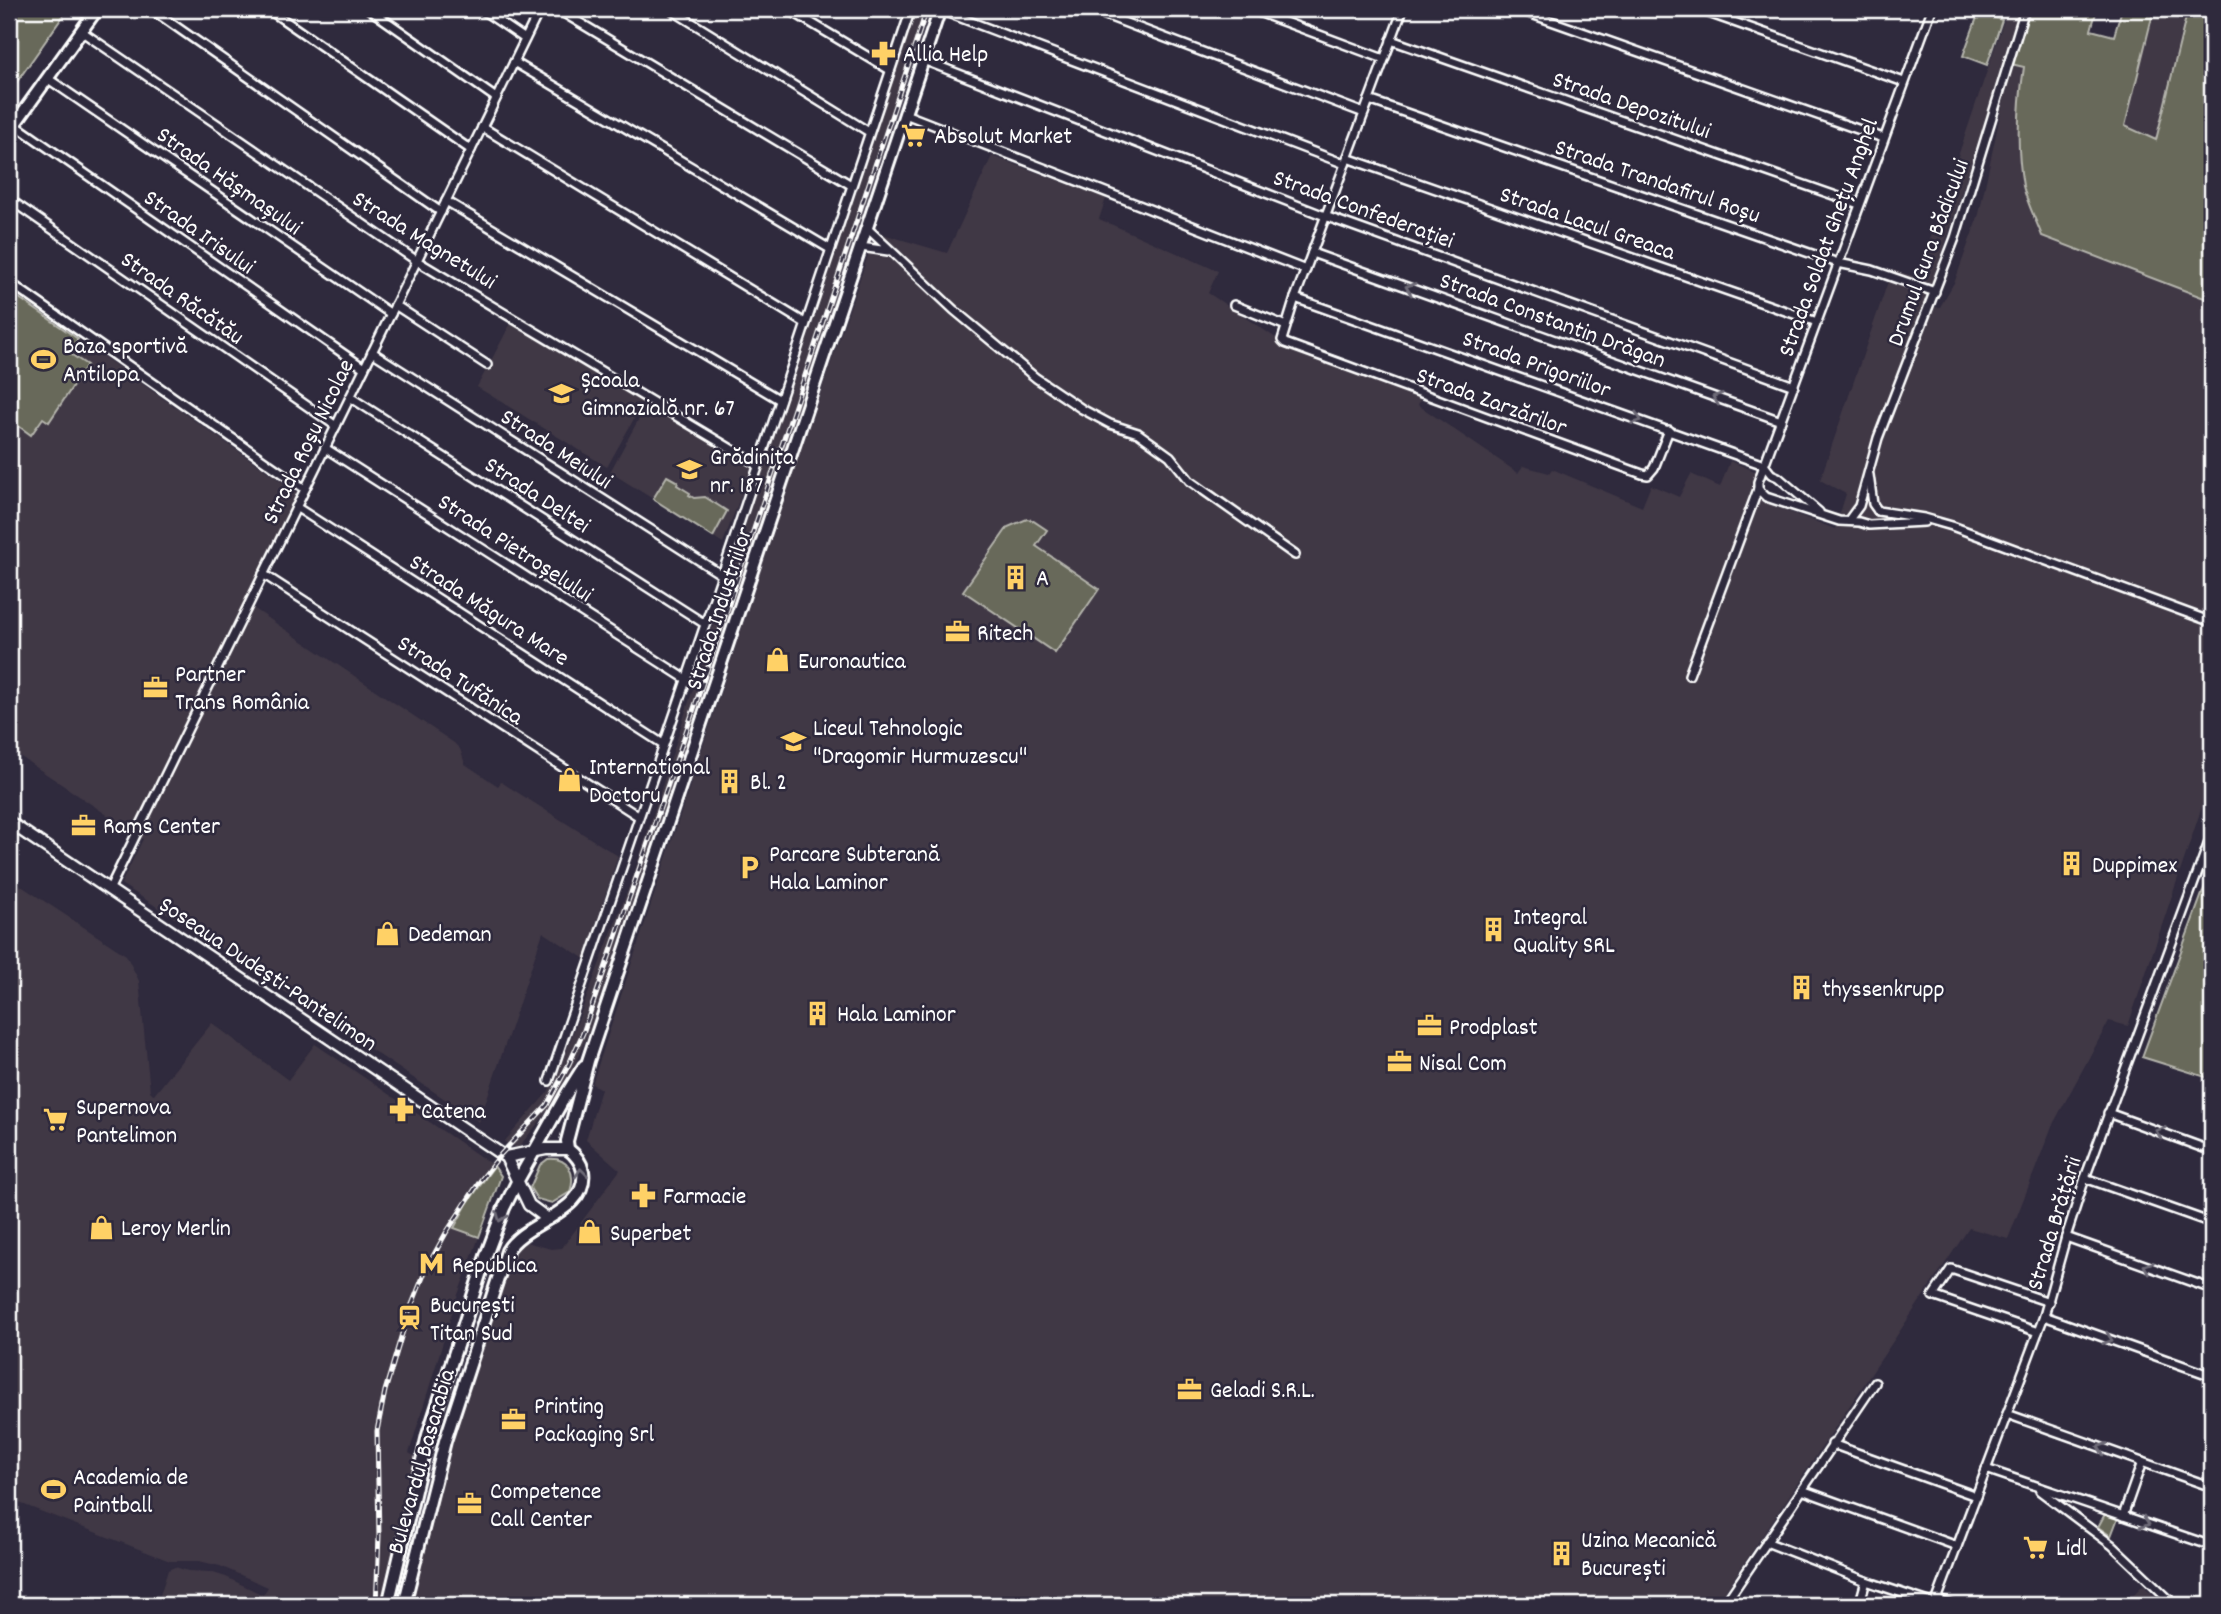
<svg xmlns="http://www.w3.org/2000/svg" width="2221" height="1614" viewBox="0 0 2221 1614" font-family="Dekko,sans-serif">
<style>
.built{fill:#403845}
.green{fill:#68695a;stroke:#b4b4ac;stroke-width:2}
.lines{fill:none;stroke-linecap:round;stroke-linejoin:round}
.minor-casing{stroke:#fff;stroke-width:12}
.tertiary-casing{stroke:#fff;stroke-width:15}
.secondary-casing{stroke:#fff;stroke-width:16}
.minor{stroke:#2f2a3d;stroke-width:7}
.tertiary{stroke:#2f2a3d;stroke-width:10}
.secondary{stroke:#2f2a3d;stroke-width:10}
.rail-casing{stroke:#fff;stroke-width:5}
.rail{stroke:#2f2a3d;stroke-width:2.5;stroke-dasharray:8;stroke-linecap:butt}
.oneway{stroke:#6d6a77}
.labels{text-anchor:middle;stroke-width:5;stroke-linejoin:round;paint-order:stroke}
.poi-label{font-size:24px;fill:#fff;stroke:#2f2a3d;text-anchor:start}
.street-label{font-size:24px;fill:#fff;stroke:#2f2a3d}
</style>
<rect width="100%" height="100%" fill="#2f2a3d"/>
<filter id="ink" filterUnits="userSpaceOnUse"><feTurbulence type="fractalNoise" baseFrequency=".0143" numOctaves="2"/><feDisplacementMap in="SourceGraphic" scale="14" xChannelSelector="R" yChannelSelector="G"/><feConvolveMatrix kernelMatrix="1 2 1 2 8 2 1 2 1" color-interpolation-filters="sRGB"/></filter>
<g filter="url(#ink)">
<!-- built -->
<g class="built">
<path d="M916 9H930L645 872 595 1020 560 1096 518 1148 504 1142 548 1092 564 1057 636 868 784 403Z"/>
<path d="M2008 9H2021L1924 309 1940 307 1955 281 1979 214 2011 64 2024 67 2020 97V156L2024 187 2042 236 2212 301V777L2128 1026 2109 1021 2052 1126 2008 1239 1969 1228 1716 1605H408L432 1508 455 1426 519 1240 551 1249 562 1248 620 1170 586 1140 601 1089 592 1084 785 496 876 232 947 253 992 156 1106 198 1099 219 1218 271 1208 293 1276 338 1283 345 1318 361 1421 398 1418 405 1518 473 1523 466 1549 473 1552 469 1642 507 1651 485 1679 497 1691 474 1720 487 1730 461 1757 472 1750 497 1835 529 1846 494 1820 480 1892 270 1917 277Z"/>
<path d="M2154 9H2188L2156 140 2125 126Z"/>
<path d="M513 319 645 399 607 467 477 387Z"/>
<path d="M78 339 298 493 244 602 454 743 460 749 465 764 498 786 501 782 618 856 585 959 543 932 479 1122 190 928 121 884 143 839 9 749V419L30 435 43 418 49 422 87 365 69 353Z"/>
<path d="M648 402 753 464 723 543 610 472Z"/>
<path d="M9 878 126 955 139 981 150 1091 154 1095 212 1023 288 1080 315 1044 494 1166 467 1204 455 1228 479 1237 456 1300 409 1453 417 1458 386 1605H157L168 1570 175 1567 188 1571 210 1572 226 1577 263 1595 268 1587 220 1566 199 1561H170L9 1499Z"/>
<path d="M2143 1585 2164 1605H2123Z"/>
</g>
<!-- green -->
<g class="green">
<path d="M9 9H68L9 93Z"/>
<path d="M2030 9H2097L2091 30 2114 36 2122 9H2154L2125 126 2156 140 2188 9H2212V301L2042 236C2036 220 2027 203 2023 186 2016 146 2018 106 2024 67L2011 64Z"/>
<path d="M1979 12 2002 20 1987 65 1963 56Z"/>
<path d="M9 291 78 339 69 353 87 365 49 422 43 418 31 435 9 419Z"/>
<path d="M667 476 678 482 677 485 690 493 689 495 694 498 705 497 727 511 713 537 653 499Z"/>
<path d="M1027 519 1032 520 1047 530 1036 546 1099 589 1055 653 963 591 1008 527Z"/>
<path d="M2212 867V1079L2142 1057Z"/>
<path d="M548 1159C569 1157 576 1174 570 1192L552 1203 537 1199 530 1188 540 1165Z"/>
<path d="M494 1166 501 1176 479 1237 454 1228 467 1204Z"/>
<path d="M2105 1514 2118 1518 2111 1536 2098 1527Z"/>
</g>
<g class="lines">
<defs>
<g id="minor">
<path d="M151 9 441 212"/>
<path d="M268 9 471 150"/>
<path d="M369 9 496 98"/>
<path d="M481 9 525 39"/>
<path d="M557 9 851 185"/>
<path d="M670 9 869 132"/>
<path d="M788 9 890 70"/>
<path d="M1089 9 1364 113"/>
<path d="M1250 9 1384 59"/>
<path d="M1403 9 1295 298 1282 340 1285 343 1642 474 1648 475 1654 468 1669 430"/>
<path d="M1517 9 1883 138"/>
<path d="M1697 9 1904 82"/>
<path d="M940 10 1345 164"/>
<path d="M81 31 417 261 758 465"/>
<path d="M1391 40 1859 204"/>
<path d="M923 60 1325 216 1794 386"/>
<path d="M514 62 830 249"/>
<path d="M47 78 391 314"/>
<path d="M1369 100 1838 263 1872 270 1935 292"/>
<path d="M905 114 1306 270"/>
<path d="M14 124 364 368"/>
<path d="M482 127 805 323"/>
<path d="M1347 158 1817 322"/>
<path d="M9 199 336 426"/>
<path d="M446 201 780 400"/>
<path d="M867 228 954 310 1036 378 1082 409 1110 424 1138 433 1170 456 1190 481 1295 555"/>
<path d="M861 247 888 251"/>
<path d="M1312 253 1781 421"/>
<path d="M9 282 305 489"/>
<path d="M1295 298 1764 465"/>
<path d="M395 305 487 365"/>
<path d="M1234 305 1286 326"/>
<path d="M372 352 722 575"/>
<path d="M350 397 705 624"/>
<path d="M325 448 686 679"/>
<path d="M1764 465 1771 474 1778 477 1819 512"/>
<path d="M1869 475 1873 504 1878 511"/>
<path d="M1758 489 1766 497 1839 521 1859 522 1869 525 1924 522"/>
<path d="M296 507 663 744"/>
<path d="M1878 511 1924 518 1952 526 2212 622"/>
<path d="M1848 521 1859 506 1878 438 1955 238 2025 9"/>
<path d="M263 574 638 816"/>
<path d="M1689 675 1758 489V482L1932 9"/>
<path d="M109 890 540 9"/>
<path d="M549 1081 722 575 911 9"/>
<path d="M2108 1113 2212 1151"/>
<path d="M2085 1178 2212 1223"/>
<path d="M2066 1237 2212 1289"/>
<path d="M2044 1316 2212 1376"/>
<path d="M2038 1332 1933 1296 1951 1269 2049 1302"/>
<path d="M2007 1414 2212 1487"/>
<path d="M1832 1444 1976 1496"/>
<path d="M1986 1469 2212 1546"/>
<path d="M1802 1490 1957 1546"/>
<path d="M2040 1491 2112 1545 2175 1605"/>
<path d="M2123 1516 2142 1462"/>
<path d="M1766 1542 1866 1581 1935 1604"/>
<path d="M1937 1600 1953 1605"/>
<path d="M1724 1605 1875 1383"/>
<path d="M1863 1605 1862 1595 1866 1581"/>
<path d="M1935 1605 2044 1316 2066 1237 2085 1178 2212 834"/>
</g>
<g id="tertiary">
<path d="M9 822 501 1154 506 1157 529 1205 548 1219"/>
<path d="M506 1157 546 1149H568"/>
</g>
<g id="secondary">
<path d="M9 132 97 9"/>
<path d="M388 1605 428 1435 487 1253 504 1208 517 1182 567 1093 584 1066"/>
<path d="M404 1605 445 1441 507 1251C524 1221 589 1213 583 1171 581 1162 576 1155 568 1149L567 1141 588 1061 940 9"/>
</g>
</defs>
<!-- minor casing -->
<use href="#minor" class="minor-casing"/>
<!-- tertiary casing -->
<use href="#tertiary" class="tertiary-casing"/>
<!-- secondary casing -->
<use href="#secondary" class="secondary-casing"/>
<!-- minor -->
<use href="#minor" class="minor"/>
<!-- tertiary -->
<use href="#tertiary" class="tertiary"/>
<!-- secondary -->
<use href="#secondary" class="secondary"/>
<defs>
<path id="rail" d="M376 1605 379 1536 377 1431 385 1391 407 1317 427 1267 446 1233 480 1181 501 1154 547 1105 569 1064 583 1033 702 685 927 9"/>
</defs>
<!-- rail casing -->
<use href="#rail" class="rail-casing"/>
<!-- rail -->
<use href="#rail" class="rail"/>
</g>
<!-- one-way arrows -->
<defs><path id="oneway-chevron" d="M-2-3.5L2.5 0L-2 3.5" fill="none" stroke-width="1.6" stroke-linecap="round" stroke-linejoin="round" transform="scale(1.75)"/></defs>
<g class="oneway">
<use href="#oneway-chevron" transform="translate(1410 288) rotate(-160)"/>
<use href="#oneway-chevron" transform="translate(1717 398) rotate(-160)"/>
<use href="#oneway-chevron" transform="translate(1637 419) rotate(20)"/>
<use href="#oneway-chevron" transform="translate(2160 1132) rotate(-160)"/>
<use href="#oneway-chevron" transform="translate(581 1173) rotate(-96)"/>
<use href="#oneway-chevron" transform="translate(501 1217) rotate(112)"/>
<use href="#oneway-chevron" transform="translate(2148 1267) rotate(-160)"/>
<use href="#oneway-chevron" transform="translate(2108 1339) rotate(20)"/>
<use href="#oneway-chevron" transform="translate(2102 1448) rotate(-161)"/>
<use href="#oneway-chevron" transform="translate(2145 1523) rotate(19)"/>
</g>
</g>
<!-- icons -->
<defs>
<symbol id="pharmacy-bare" viewBox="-9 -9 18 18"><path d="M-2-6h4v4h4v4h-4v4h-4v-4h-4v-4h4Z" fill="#ffd166" stroke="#2f2a3d" stroke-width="2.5" paint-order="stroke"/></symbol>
<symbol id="supermarket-bare" viewBox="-9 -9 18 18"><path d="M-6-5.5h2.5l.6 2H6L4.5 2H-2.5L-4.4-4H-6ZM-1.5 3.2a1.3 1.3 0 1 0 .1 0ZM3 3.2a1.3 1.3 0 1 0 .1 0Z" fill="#ffd166" stroke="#2f2a3d" stroke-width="2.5" paint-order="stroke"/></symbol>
<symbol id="stadium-bare" viewBox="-9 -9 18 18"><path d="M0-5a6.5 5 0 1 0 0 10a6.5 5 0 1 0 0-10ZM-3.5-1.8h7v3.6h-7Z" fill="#ffd166" stroke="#2f2a3d" stroke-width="2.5" paint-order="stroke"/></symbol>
<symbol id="school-bare" viewBox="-9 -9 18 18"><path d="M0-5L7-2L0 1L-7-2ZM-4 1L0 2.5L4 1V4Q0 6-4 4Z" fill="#ffd166" stroke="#2f2a3d" stroke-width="2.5" paint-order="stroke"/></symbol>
<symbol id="building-bare" viewBox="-9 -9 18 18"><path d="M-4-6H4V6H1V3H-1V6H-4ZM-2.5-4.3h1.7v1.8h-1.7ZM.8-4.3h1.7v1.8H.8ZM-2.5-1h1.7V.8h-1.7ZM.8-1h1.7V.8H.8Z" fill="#ffd166" stroke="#2f2a3d" stroke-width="2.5" paint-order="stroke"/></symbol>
<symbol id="office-bare" viewBox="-9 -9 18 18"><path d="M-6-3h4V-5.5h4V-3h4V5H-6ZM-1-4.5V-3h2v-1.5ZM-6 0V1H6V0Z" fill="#ffd166" stroke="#2f2a3d" stroke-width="2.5" paint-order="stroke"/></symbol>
<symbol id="shop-bare" viewBox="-9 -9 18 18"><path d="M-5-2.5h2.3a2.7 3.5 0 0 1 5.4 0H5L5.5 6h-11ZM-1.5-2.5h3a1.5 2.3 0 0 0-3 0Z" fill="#ffd166" stroke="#2f2a3d" stroke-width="2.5" paint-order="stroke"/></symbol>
<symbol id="parking-bare" viewBox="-9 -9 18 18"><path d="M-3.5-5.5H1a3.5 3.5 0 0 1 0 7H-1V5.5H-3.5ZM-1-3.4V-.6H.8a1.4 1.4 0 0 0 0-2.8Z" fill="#ffd166" stroke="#2f2a3d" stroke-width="2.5" paint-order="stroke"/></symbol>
<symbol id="metro-bare" viewBox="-9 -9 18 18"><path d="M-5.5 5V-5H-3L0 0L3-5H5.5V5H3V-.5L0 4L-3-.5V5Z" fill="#ffd166" stroke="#2f2a3d" stroke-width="2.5" paint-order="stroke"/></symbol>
<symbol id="station-bare" viewBox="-9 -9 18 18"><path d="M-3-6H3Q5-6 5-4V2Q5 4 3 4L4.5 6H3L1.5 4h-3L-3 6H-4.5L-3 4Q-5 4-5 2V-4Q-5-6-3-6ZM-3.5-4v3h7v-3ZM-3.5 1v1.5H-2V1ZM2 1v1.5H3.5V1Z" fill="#ffd166" stroke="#2f2a3d" stroke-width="2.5" paint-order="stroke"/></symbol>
</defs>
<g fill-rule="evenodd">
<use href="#pharmacy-bare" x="866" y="36" width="35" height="35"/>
<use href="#supermarket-bare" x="896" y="118" width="35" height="35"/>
<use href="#stadium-bare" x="26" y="342" width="35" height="35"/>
<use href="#school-bare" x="544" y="376" width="35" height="35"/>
<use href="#school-bare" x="672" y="452" width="35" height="35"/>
<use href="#building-bare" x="998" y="560" width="35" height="35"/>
<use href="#office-bare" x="940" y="614" width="35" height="35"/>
<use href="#shop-bare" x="760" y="642" width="35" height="35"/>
<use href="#office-bare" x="138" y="670" width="35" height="35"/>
<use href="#school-bare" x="776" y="724" width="35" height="35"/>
<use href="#shop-bare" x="552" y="762" width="35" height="35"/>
<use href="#building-bare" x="712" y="764" width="35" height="35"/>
<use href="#office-bare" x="66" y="808" width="35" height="35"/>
<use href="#building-bare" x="2054" y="846" width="35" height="35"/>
<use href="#parking-bare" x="732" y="850" width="35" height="35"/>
<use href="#building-bare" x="1476" y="912" width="35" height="35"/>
<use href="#shop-bare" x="370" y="916" width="35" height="35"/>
<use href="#building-bare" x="1784" y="970" width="35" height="35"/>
<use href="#building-bare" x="800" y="996" width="35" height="35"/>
<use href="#office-bare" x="1412" y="1008" width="35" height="35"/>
<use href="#office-bare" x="1382" y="1044" width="35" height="35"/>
<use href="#pharmacy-bare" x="384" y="1092" width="35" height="35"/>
<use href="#supermarket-bare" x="38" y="1102" width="35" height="35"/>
<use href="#pharmacy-bare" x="626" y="1178" width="35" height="35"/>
<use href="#shop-bare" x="84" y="1210" width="35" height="35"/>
<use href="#shop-bare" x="572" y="1214" width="35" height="35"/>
<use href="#metro-bare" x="414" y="1246" width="35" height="35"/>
<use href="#station-bare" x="392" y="1300" width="35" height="35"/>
<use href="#office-bare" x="1172" y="1372" width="35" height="35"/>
<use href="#office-bare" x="496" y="1402" width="35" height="35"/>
<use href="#stadium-bare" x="36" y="1472" width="35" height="35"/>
<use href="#office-bare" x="452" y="1486" width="35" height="35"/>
<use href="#supermarket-bare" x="2018" y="1530" width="35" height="35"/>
<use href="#building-bare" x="1544" y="1536" width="35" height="35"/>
</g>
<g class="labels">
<!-- poi labels -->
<g class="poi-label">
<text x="903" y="61">Allia Help</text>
<text x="934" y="143">Absolut Market</text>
<text x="63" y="353">Baza sportivă<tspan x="63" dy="28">Antilopa</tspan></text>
<text x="581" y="387">Școala<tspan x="581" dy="28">Gimnazială nr. 67</tspan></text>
<text x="710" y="464">Grădinița<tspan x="710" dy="28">nr. 187</tspan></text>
<text x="1036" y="585">A</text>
<text x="977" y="640">Ritech</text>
<text x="798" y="668">Euronautica</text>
<text x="175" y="681">Partner<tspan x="175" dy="28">Trans România</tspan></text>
<text x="813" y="735">Liceul Tehnologic<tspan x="813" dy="28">"Dragomir Hurmuzescu"</tspan></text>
<text x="589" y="774">International<tspan x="589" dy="28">Doctoru</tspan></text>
<text x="750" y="789">Bl. 2</text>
<text x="103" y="833">Rams Center</text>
<text x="769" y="861">Parcare Subterană<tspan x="769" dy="28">Hala Laminor</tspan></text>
<text x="2092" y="872">Duppimex</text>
<text x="1513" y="924">Integral<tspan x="1513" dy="28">Quality SRL</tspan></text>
<text x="408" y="941">Dedeman</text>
<text x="1822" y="996">thyssenkrupp</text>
<text x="837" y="1021">Hala Laminor</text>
<text x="1449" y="1034">Prodplast</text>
<text x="1419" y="1070">Nisal Com</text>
<text x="76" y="1114">Supernova<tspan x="76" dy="28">Pantelimon</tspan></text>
<text x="421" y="1118">Catena</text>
<text x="663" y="1203">Farmacie</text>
<text x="121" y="1235">Leroy Merlin</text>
<text x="610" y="1240">Superbet</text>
<text x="452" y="1272">Republica</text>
<text x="430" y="1312">București<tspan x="430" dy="28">Titan Sud</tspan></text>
<text x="1210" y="1397">Geladi S.R.L.</text>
<text x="534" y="1413">Printing<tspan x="534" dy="28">Packaging Srl</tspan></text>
<text x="73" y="1484">Academia de<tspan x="73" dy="28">Paintball</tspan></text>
<text x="490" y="1498">Competence<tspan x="490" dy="28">Call Center</tspan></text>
<text x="1581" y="1547">Uzina Mecanică<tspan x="1581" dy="28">București</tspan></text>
<text x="2056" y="1555">Lidl</text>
</g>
<!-- street labels -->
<g class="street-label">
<text transform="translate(1632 104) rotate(19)" y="8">Strada Depozitului</text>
<text transform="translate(230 180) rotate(35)" y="8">Strada Hășmașului</text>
<text transform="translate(1658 180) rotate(19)" y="8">Strada Trandafirul Roșu</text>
<text transform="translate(1364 208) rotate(20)" y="8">Strada Confederației</text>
<text transform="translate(1588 222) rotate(19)" y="8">Strada Lacul Greaca</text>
<text transform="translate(200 231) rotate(35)" y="8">Strada Irisului</text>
<text transform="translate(1827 237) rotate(-70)" y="8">Strada Soldat Ghețu Anghel</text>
<text transform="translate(425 239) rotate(32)" y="8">Strada Magnetului</text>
<text transform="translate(1927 252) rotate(-70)" y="8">Drumul Gura Bădicului</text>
<text transform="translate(183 297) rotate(35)" y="8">Strada Răcătău</text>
<text transform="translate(1553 319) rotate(20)" y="8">Strada Constantin Drăgan</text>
<text transform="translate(1537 363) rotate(20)" y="8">Strada Prigoriilor</text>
<text transform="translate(1492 400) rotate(20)" y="8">Strada Zarzărilor</text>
<text transform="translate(307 441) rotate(-64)" y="8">Strada Roșu Nicolae</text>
<text transform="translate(557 448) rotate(33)" y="8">Strada Meiului</text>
<text transform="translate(538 494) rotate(33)" y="8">Strada Deltei</text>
<text transform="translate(516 547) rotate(33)" y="8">Strada Pietroșelului</text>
<text transform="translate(718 608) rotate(-72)" y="8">Strada Industriilor</text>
<text transform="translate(490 609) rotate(33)" y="8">Strada Măgura Mare</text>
<text transform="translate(461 679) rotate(33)" y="8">Strada Tufănica</text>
<text transform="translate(269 973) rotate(34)" y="8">Șoseaua Dudești-Pantelimon</text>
<text transform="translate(2053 1223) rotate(-73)" y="8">Strada Brățării</text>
<text transform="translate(420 1461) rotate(-74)" y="8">Bulevardul Basarabia</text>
</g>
</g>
<!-- margin -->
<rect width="2221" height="1614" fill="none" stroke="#2f2a3d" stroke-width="35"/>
<rect x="18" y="18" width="2186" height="1579" fill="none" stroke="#fff" stroke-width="2.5" filter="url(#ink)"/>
</svg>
